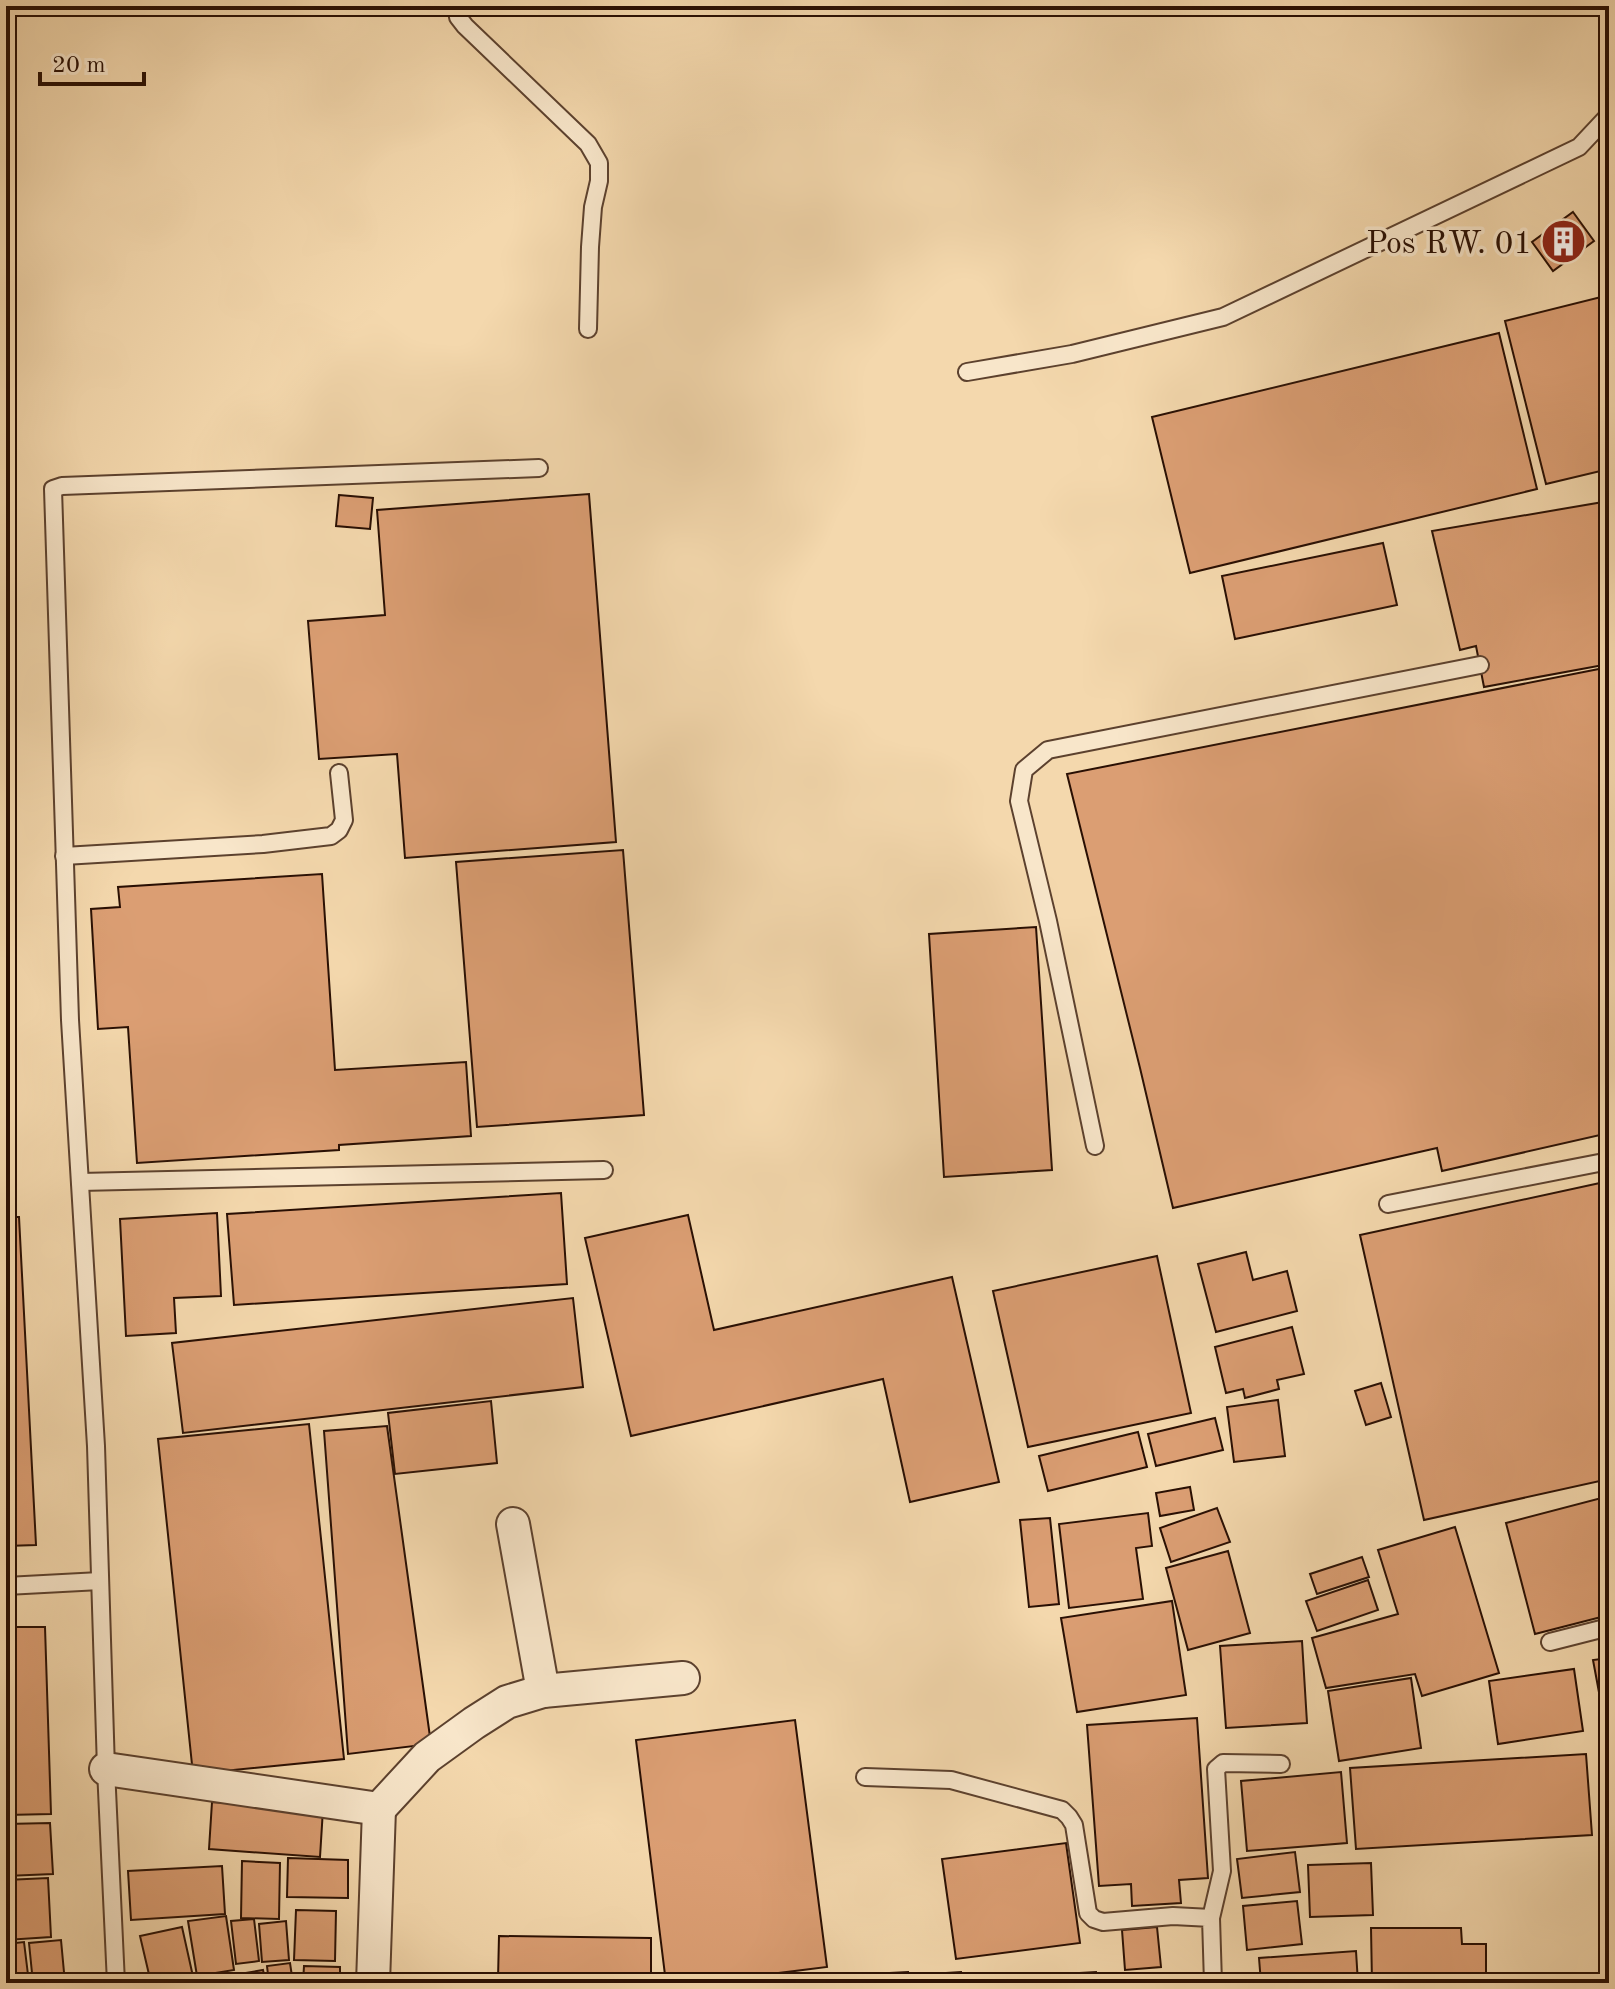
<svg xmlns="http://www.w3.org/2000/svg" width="1615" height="1989" viewBox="0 0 1615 1989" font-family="'Old Standard TT',serif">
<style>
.building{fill:#db9e73;stroke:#290f03;stroke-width:2}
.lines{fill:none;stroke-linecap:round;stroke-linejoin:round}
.lane-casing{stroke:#5c412e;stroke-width:20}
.street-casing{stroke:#5c412e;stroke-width:36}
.lane{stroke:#f8e6ca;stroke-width:16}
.street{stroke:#f8e6ca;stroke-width:32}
.labels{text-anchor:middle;stroke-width:7;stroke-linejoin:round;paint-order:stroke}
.poi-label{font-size:32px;fill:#290f03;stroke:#f8e6ca;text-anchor:end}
</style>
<rect width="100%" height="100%" fill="#f4d8ad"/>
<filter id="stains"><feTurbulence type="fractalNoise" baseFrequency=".0025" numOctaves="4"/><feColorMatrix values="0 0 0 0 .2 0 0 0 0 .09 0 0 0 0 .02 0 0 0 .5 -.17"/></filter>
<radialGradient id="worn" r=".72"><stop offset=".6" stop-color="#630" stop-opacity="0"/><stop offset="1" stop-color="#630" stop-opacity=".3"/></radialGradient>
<!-- building -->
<g class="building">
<path d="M1573 212 1594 241 1553 271 1532 242Z"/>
<path d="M1609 295V469L1546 484 1505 321Z"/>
<path d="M1499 333 1537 489 1190 573 1152 417Z"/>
<path d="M589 494 616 842 405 858 397 754 319 759 308 621 385 615 377 510Z"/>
<path d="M339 495 373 498 370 529 336 526Z"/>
<path d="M1609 501V664L1484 687 1476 646 1460 650 1432 531Z"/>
<path d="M1383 543 1397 605 1235 639 1222 576Z"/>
<path d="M1609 667V1133L1442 1171 1437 1148 1173 1208 1140 1068 1067 774Z"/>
<path d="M623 850 644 1115 477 1127 456 862Z"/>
<path d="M322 874 335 1070 466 1062 471 1136 339 1145V1150L137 1163 128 1027 98 1029 91 909 120 907 118 887Z"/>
<path d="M1036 927 1052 1170 944 1177 929 934Z"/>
<path d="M1609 1181V1479L1424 1520 1360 1235Z"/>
<path d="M561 1193 567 1284 234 1305 227 1214Z"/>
<path d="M217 1213 221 1296 174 1298 176 1333 126 1336 120 1219Z"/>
<path d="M688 1215 714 1330 952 1277 999 1482 910 1502 883 1379 631 1436 585 1238Z"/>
<path d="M6 1217H19L36 1545 6 1546Z"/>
<path d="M1246 1252 1253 1280 1287 1271 1297 1311 1216 1332 1198 1264Z"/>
<path d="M1157 1256 1191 1413 1028 1447 993 1291Z"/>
<path d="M573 1298 583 1387 183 1433 172 1343Z"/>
<path d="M1292 1327 1304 1374 1277 1380 1279 1389 1245 1398 1243 1389 1226 1393 1215 1347Z"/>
<path d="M1381 1383 1391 1417 1366 1425 1355 1391Z"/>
<path d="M1278 1400 1285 1456 1234 1462 1227 1407Z"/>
<path d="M491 1401 497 1463 395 1474 388 1413Z"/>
<path d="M1215 1418 1223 1450 1156 1466 1148 1434Z"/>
<path d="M309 1424 344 1759 193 1774 158 1439Z"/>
<path d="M387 1426 431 1744 348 1754 324 1431Z"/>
<path d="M1138 1432 1147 1467 1048 1491 1039 1456Z"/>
<path d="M1190 1487 1194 1510 1160 1516 1156 1493Z"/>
<path d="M1609 1496V1615L1535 1634 1506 1523Z"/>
<path d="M1217 1508 1230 1542 1171 1562 1160 1528Z"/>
<path d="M1148 1513 1152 1546 1136 1548 1143 1599 1069 1608 1059 1524Z"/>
<path d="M1050 1518 1059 1604 1029 1607 1020 1520Z"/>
<path d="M1455 1527 1499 1673 1422 1696 1415 1674 1326 1688 1312 1638 1398 1614 1378 1550Z"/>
<path d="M1228 1551 1250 1633 1188 1650 1166 1568Z"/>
<path d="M1362 1557 1369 1577 1317 1594 1310 1574Z"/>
<path d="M1368 1580 1378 1610 1317 1631 1306 1601Z"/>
<path d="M1172 1601 1186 1695 1077 1712 1061 1618Z"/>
<path d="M6 1627H45L51 1814 6 1815Z"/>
<path d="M1302 1641 1307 1723 1226 1728 1220 1646Z"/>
<path d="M1609 1658V1746L1593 1660Z"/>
<path d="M1574 1669 1583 1731 1498 1744 1489 1681Z"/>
<path d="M1411 1678 1421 1748 1339 1761 1328 1691Z"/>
<path d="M1197 1718 1208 1878 1179 1880 1181 1903 1132 1906 1131 1884 1099 1886 1087 1725Z"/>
<path d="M795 1720 827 1967 699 1983H666L636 1740Z"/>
<path d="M1586 1754 1592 1835 1356 1849 1350 1768Z"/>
<path d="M1341 1772 1347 1843 1247 1851 1241 1781Z"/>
<path d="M212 1802 323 1809 320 1857 209 1849Z"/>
<path d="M50 1823 53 1874 6 1876V1824Z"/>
<path d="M1066 1843 1080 1943 956 1959 942 1859Z"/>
<path d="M1295 1852 1300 1892 1242 1898 1237 1859Z"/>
<path d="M288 1858 348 1860V1898L287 1897Z"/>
<path d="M242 1861 280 1863 279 1919 241 1918Z"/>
<path d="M1371 1863 1373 1915 1310 1917 1308 1865Z"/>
<path d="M222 1866 225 1914 131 1920 128 1871Z"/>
<path d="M48 1878 51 1937 6 1940V1880Z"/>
<path d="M1297 1901 1302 1944 1247 1950 1243 1906Z"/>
<path d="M296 1910 336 1911 335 1961 294 1960Z"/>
<path d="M226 1916 234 1970 197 1976 188 1921Z"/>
<path d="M254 1919 259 1961 236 1964 231 1921Z"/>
<rect x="1599" y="1919" width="10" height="64"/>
<path d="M286 1921 289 1960 262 1962 259 1924Z"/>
<path d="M182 1927 194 1981 184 1983H151L140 1936Z"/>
<path d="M1157 1927 1161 1967 1125 1970 1122 1930Z"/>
<path d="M1371 1928H1461L1462 1944H1486V1983H1372Z"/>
<path d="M499 1936 651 1938V1981L498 1979Z"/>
<path d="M61 1940 65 1983H33L29 1943Z"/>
<path d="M24 1942 29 1983H6V1944Z"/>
<path d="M1356 1951 1358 1983H1261L1259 1958Z"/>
<path d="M290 1963 293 1983H269L267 1966Z"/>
<path d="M304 1966 340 1967V1983H303Z"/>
<path d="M263 1970 266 1983H203V1980Z"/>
<path d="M908 1972V1983H831V1976Z"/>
<path d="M961 1972 962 1983H916L915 1975Z"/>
<path d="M1096 1972 1097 1983H1028L1027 1976Z"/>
<path d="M1018 1976 1019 1983H964V1979Z"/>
</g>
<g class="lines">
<defs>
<g id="lane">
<path d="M457 6 458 17 465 26 588 144 599 163V181L593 207 590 247 588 329"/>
<path d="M967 372 1072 354 1223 317 1579 147 1609 115"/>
<path d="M64 856 263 844 331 836 339 830 344 820 339 773"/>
<path d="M1095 1146 1048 921 1019 801 1024 770 1048 750 1480 665"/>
<path d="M80 1182 604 1170"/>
<path d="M1388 1204 1609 1161"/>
<path d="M6 1586 100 1581"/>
<path d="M1550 1642 1609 1627"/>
<path d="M865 1777 951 1780 1062 1810 1069 1817 1074 1825 1088 1913 1094 1919 1103 1922 1173 1916 1211 1918 1213 1983"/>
<path d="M1211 1918 1222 1871 1216 1769 1223 1763 1281 1764"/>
<path d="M116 1983 106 1769 96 1446 70 1020 53 489 62 486 539 468"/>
</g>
<g id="street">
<path d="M513 1524 543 1691"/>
<path d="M106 1769 379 1809 373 1983"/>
<path d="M379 1809 427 1757 474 1723 507 1702 543 1691 683 1678"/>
</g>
</defs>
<!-- lane casing -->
<use href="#lane" class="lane-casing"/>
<!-- street casing -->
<use href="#street" class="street-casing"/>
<!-- lane -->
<use href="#lane" class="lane"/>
<!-- street -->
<use href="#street" class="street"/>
</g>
<!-- icons -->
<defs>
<symbol id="building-disc" viewBox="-11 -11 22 22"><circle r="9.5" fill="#8f2418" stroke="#f8e6ca"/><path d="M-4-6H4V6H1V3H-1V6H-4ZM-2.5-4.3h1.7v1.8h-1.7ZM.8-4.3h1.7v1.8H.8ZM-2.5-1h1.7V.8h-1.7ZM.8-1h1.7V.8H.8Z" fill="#fff"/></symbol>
</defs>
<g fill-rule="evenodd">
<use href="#building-disc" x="1538" y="216" width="51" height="51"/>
</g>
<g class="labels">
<!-- poi labels -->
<g class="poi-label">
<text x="1532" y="253">Pos RW. 01</text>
</g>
</g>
<!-- margin -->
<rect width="1615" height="1989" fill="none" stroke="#f4d8ad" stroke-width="32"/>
<rect x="8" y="8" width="1599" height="1973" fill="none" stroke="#290f03" stroke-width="4"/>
<rect x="16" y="16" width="1583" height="1957" fill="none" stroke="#290f03" stroke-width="2"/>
<!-- scale -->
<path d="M40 72v12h104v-12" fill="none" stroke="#290f03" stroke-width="4"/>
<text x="52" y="72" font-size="24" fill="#290f03" stroke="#f8e6ca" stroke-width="6" paint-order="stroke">20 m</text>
<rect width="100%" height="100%" filter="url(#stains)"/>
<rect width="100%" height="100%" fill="url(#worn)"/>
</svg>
